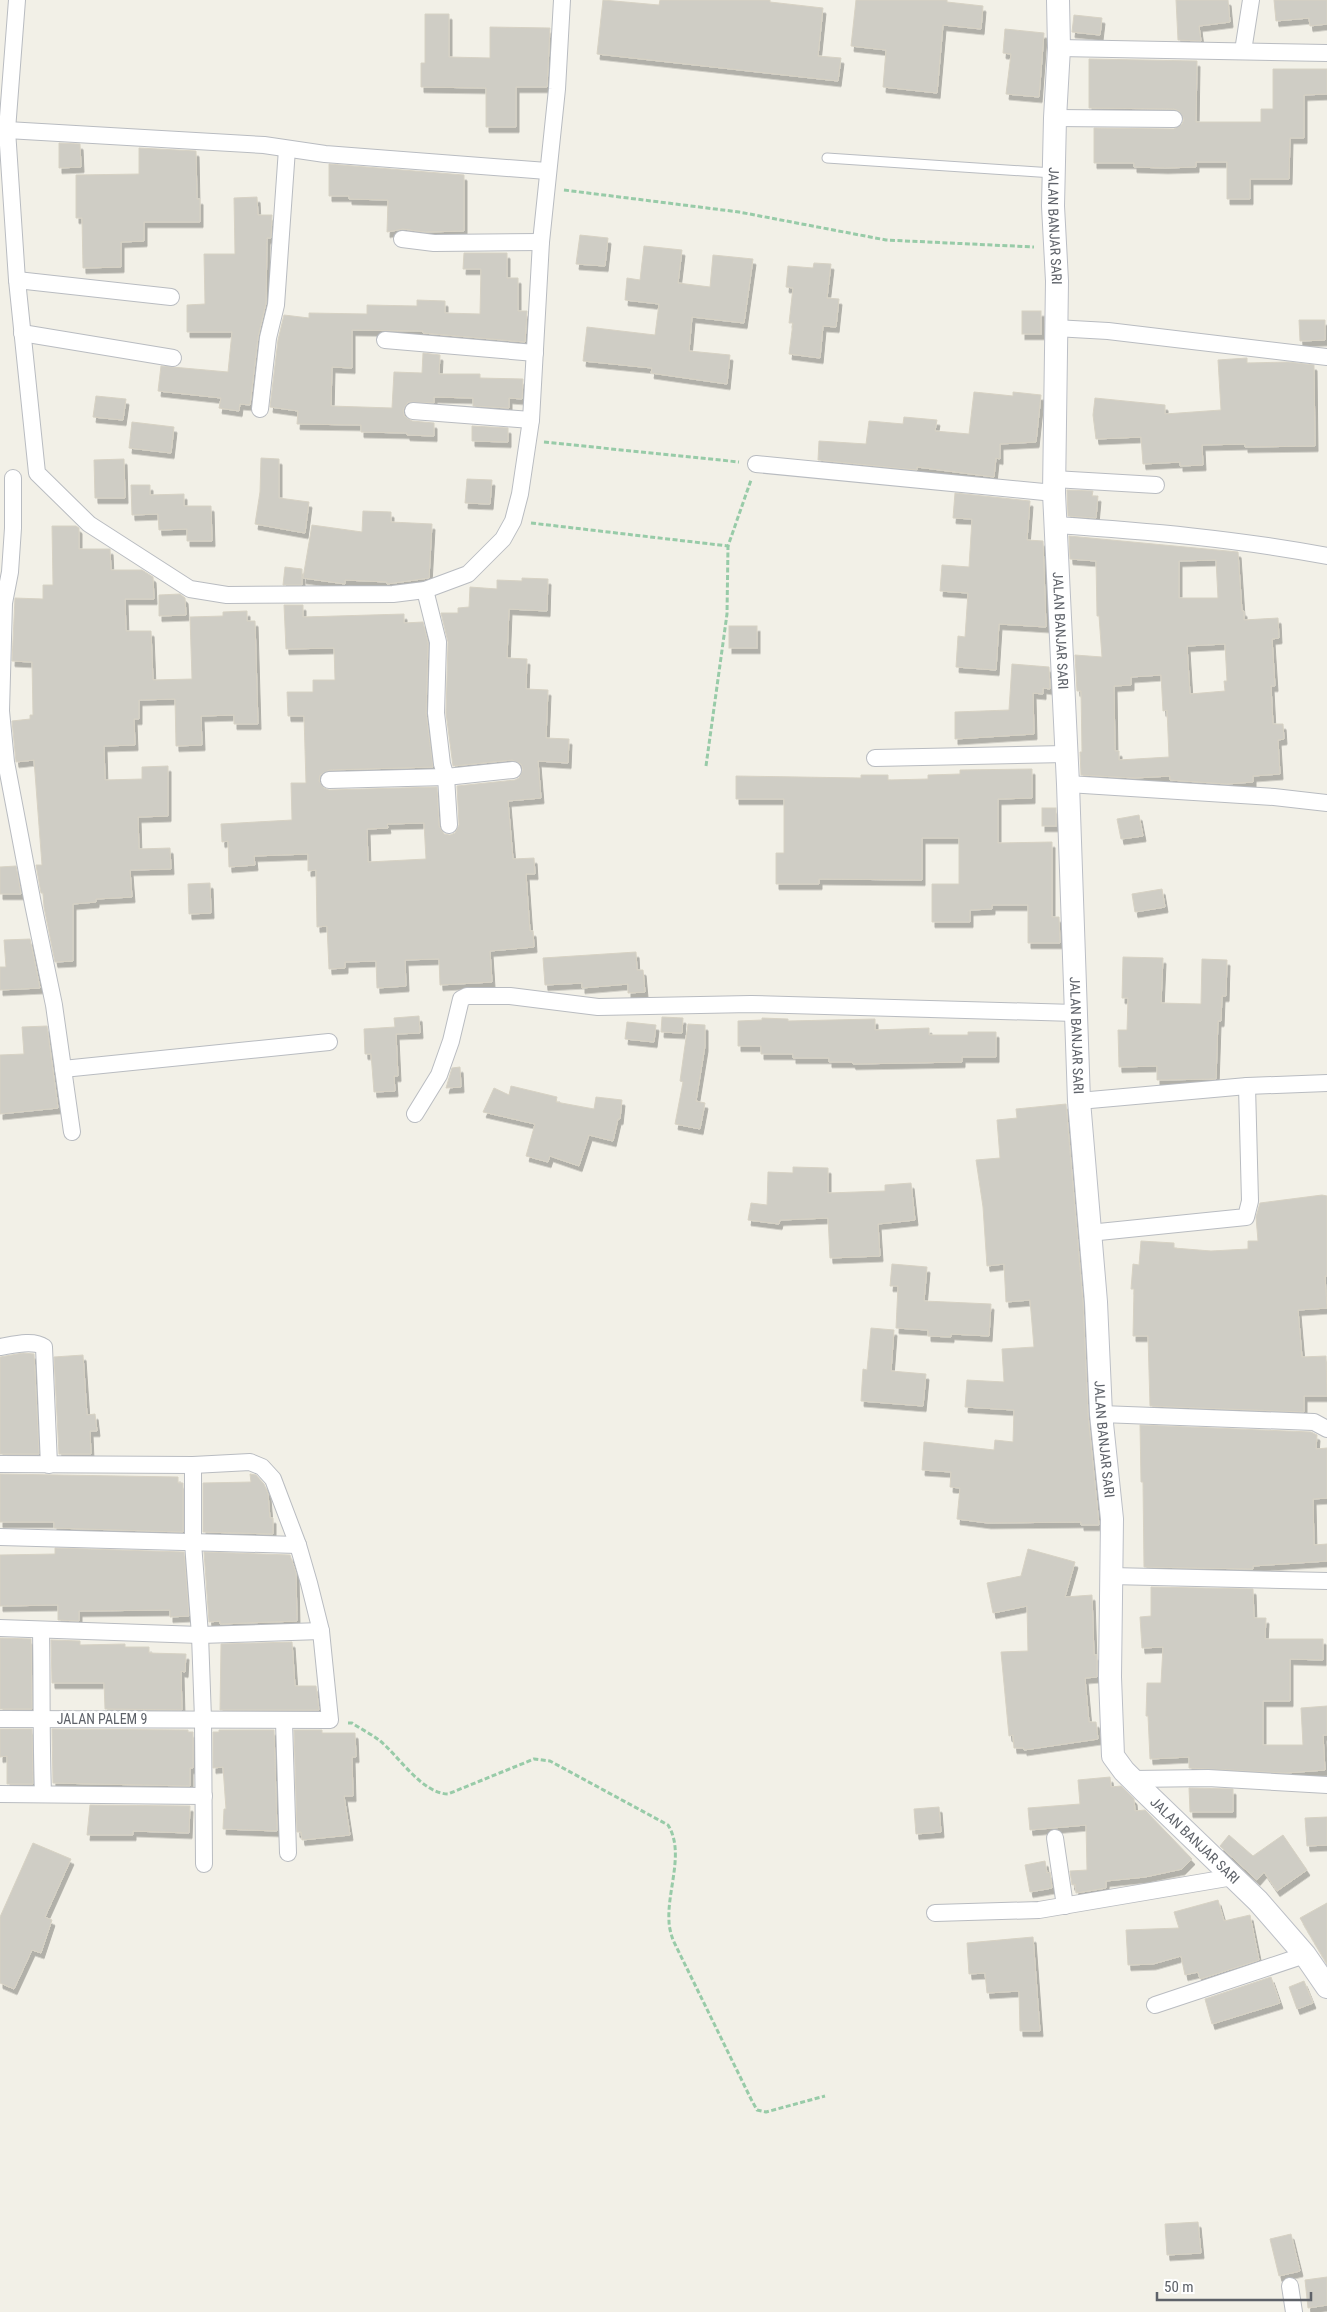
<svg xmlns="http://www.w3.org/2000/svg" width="1327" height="2312" viewBox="0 0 1327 2312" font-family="'Roboto Condensed',sans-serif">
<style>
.building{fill:#cfcdc5;stroke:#d7d2c4;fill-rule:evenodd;filter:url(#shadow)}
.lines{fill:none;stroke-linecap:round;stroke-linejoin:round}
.lane-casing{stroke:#b9bcc1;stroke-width:11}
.street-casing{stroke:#b9bcc1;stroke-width:18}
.secondary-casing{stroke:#bcbfc6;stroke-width:24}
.path{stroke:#98cba8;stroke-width:3;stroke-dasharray:5 2.5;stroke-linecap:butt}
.lane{stroke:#fff;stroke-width:9}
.street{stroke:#fff;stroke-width:16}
.secondary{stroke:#fff;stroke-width:22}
.labels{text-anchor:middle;stroke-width:4.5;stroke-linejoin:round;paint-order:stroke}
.street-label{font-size:14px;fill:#5e6269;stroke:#fff}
</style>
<defs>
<filter id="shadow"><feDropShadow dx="3" dy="5.5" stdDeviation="0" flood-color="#0004"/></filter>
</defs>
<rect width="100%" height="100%" fill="#f2f0e7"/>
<!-- building -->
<g class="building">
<path d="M603 0 659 5 660 0H770V2L823 8 818 56 841 58 838 81 597 54Z"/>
<path d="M856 0H947V2L983 6 981 29 943 25 937 93 883 87 886 50 851 46Z"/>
<path d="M1176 0H1228L1230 22 1199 26 1201 41 1178 40Z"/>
<path d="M1274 0H1327V24L1310 26 1309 18 1276 21Z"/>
<path d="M425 14H449V57L490 58V27L550 28 547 87H516V127H486V88L421 87V63H425Z"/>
<path d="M1074 15 1102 18 1100 35 1072 32Z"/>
<path d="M1005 29 1044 33 1039 97 1006 94 1011 54 1003 53Z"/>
<path d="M1089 59 1197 61 1196 122H1261V109H1273V69H1327V94L1304 95V138H1290L1289 179H1250V199H1227V162H1196V167L1165 168 1134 167V163H1094V128L1174 129 1182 124 1184 119 1179 111 1174 109 1089 108Z"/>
<path d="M59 143 80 144 81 167 59 168Z"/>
<path d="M139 148 196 151 197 199H200V222H144V241L121 242V267L83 268 82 218H76V175L139 174Z"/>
<path d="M329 164 464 175V231L425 232 403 229 387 232 388 200 349 199V196H329Z"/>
<path d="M257 197 258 215H272L271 238H267L266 303 258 337 250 405 240 404 239 411 219 408 221 398 158 391 161 366 228 372 232 332H187V305L205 304 204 254H235L234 198Z"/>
<path d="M580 235 608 238 605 266 576 264Z"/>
<path d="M644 246 682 250 678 283 710 287 713 255 753 259 744 323 692 317 689 351 730 355 727 384 651 373 652 368 583 361 587 327 655 335 659 304 625 300 627 278 640 280Z"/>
<path d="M464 253H507V278H518V311H527L525 342 423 333V331L352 330V368L332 367 331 406 392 408 394 372 422 373 423 353 440 355 439 374H480V378L523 379 522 399 509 398V408L473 406V398L434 397V403L408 402 403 410 404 416 412 421 434 423V436L407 435V433L361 432V425L297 424 298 411 270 407 278 340 284 315 309 318V313L367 314V305L417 306V300L445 301V313L480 314 481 269H463Z"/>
<path d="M814 263 831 264 827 298 839 299 836 327 823 326 820 358 789 354 793 323H789L793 288 786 287 788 266 813 268Z"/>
<rect x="1022" y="311" width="19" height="23"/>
<path d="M1299 320H1325V340L1300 341Z"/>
<path d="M1247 358V363L1288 362 1314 365 1315 446 1245 447V444L1202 445 1203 465 1180 466V462L1143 464 1141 437 1096 439 1093 415 1095 398 1165 405V414L1221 410 1218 360Z"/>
<path d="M974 392 1013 396V392L1041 395 1036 442 1000 444V459L996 458 994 477 917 467V470L818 460 819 441 866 444 869 421 903 424 904 417 937 420 935 431 969 434Z"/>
<path d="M96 396 126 399 123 420 93 417Z"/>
<path d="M132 422 174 427 171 453 129 448Z"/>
<path d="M472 426 508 428V442L472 441Z"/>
<path d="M261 458 279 459V498L309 502 305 533 255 524 260 492Z"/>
<path d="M124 459 125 498H95L94 460Z"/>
<path d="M467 479 492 480 490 504 465 503Z"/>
<path d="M131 485H150V495L184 494V506H211L212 541H187V529L159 530 158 514 132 515Z"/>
<path d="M1067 490 1093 491 1092 496H1098L1096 518 1068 516Z"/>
<path d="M955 493 1030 501 1027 540 1043 541 1046 627 999 624 996 670 956 667 958 636 965 637 968 593 940 591 942 565 969 567 972 519 953 518Z"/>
<path d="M363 511 391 512V522L432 524 429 578 387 584V582L345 580V584L303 578 312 525 362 532Z"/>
<path d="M52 526H76L79 528V549H110L111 570H142L153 577 154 599H125L126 631H151L153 680 192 679 190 617 223 616V612L247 611V621H255L258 724H234V715L201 716 202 745 176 746 175 699 139 700V719H134L135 745 104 746 105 780 142 779V767L168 766V816L138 817 139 849 170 848 171 869 130 870 132 897 96 899V902L73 904V961L55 962 44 907 43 893H41L36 865H42L34 760 16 762 12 721 30 719V715H33L32 662 12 661 15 598 43 599V585H53Z"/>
<path d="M1069 536 1238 552 1242 611H1244V620L1278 618 1279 638 1272 639 1275 686H1271L1273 724H1283L1284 739 1278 740 1280 774 1253 776V782L1227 784 1170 780V776L1135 778 1081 775 1080 752H1082L1081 691H1077L1075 655 1102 657 1099 616H1097L1096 561 1070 559ZM1216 560 1218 598H1179V561ZM1225 644 1227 681H1224L1225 691 1190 694 1187 646ZM1161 675 1163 711 1167 710 1169 757 1119 760V751H1115L1114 686 1131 685V677Z"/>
<path d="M285 567 302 569V585H283Z"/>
<path d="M522 578 548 579 547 611 509 609 507 658 527 659 526 689 548 690 546 738 569 739 568 763 538 761 541 798 508 801 513 859 534 858 535 874H526L530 931H533L534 947 490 951 492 982 440 985 439 959H435L405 960 406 986 377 988 376 961 345 962V968L329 969 327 926 317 927 316 870 308 871V854L254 856 255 865 229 867 228 841 222 842 221 824 292 820 291 783H306L304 716H288L287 692H313V680H335L334 648 286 649 284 605H303V617L404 614V623L423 622 428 643 426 713 433 767 329 770 320 775 319 781 324 788 329 790 437 787 439 826 444 834 450 835 455 833 459 825 457 786 515 780 519 778 523 769 521 764 512 760 453 766 446 713 448 642 441 613H458V608L469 607 470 587 497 589V580L522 581ZM424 823 426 859 368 862 367 829 388 828 387 824Z"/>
<path d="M180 594 185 598 186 615 159 616V595Z"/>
<rect x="729" y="626" width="28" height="22"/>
<path d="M1012 664 1049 667 1050 689 1043 688V694L1033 693 1034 734 955 739V712L1009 710Z"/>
<path d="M1032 769V798L998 799V843L1052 842V917H1059L1060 943H1028V905H992V909L970 910V922H932V884H959V838H922V880L819 879V884H776V853H784V799H736V776L861 778V775H888V780L928 779V775L960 774V770Z"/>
<rect x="1042" y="808" width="14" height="18"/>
<path d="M1139 815 1143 836 1121 839 1117 819Z"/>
<path d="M16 866 21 894H0V867Z"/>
<path d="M210 883 211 913 189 914 188 884Z"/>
<path d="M1162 889 1165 907 1135 912 1132 894Z"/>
<path d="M30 939 40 988 0 990V967H6L4 940Z"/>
<path d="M636 952 637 970H643L645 992 628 993V984L582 988V983L545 985 543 958Z"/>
<path d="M1123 957 1163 958 1161 1003 1201 1004 1202 959 1227 960 1226 996H1222L1221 1021H1218L1216 1079 1157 1080V1066L1119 1067 1118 1030H1127L1128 998H1122Z"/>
<path d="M419 1016 420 1033 396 1034 398 1076H394L395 1091 374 1092 371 1054H365L364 1029 395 1027 394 1018Z"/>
<path d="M662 1017 683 1018 682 1033 661 1032Z"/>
<path d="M762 1018 788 1019V1021L875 1019V1030L929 1028V1035H968V1032H996V1057H962V1062L853 1064 852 1062H829V1058H793V1054H761V1046H738V1021L762 1020Z"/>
<path d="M627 1022 656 1025 654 1042 625 1039Z"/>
<path d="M688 1024 705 1025V1046L696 1101 705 1103 700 1129 675 1124 683 1082 680 1081Z"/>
<path d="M47 1026 58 1108 0 1114V1055L24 1054 22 1027Z"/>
<path d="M460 1067 461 1087 446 1088 452 1068Z"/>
<path d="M511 1086 557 1097 556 1102 594 1109 596 1097 622 1100 620 1119H618L613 1141 589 1135 579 1166 550 1156 548 1162 526 1156 535 1124 483 1112 494 1088 509 1095Z"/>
<path d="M1066 1104 1083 1303 1088 1415 1099 1525H1081V1522L988 1523 957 1519 960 1488 950 1487 951 1472 922 1470 924 1442 994 1450 995 1440 1013 1442 1014 1410 965 1407 967 1380 1004 1382 1002 1349 1034 1347 1030 1300 1006 1302 1004 1264 987 1266 983 1207 976 1160 1000 1158 997 1120 1017 1118 1016 1109Z"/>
<path d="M793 1167 828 1168V1193L885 1191V1185L911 1183 915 1220 878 1224 880 1256 830 1258 828 1218 780 1220 779 1224 748 1220 751 1203 767 1205 768 1172 793 1173Z"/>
<path d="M1322 1195 1327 1196V1276H1325L1327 1308 1298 1310 1302 1357 1326 1356 1327 1396H1304V1412L1150 1406 1148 1336H1133L1134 1289H1131L1133 1264 1139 1265 1141 1241 1174 1243V1248L1211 1251 1248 1249V1241H1258L1256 1217 1260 1203Z"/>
<path d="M892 1264 927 1267 924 1301 991 1304 989 1336 951 1334V1337L928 1336V1330L896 1328 898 1286H890Z"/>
<path d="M871 1328 894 1330 891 1371 926 1374 923 1406 861 1401 863 1369 867 1370Z"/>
<path d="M23 1353 34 1354 39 1454H0V1357Z"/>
<path d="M83 1355 87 1415 95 1414 97 1431H90L91 1454H59L54 1357Z"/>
<path d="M1140 1425 1311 1432 1317 1435 1316 1449 1327 1448V1498L1313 1499 1314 1545 1327 1544V1561L1253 1566V1569L1144 1567 1143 1482H1141Z"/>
<path d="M0 1474 178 1477V1483H183V1532L54 1528V1522H0Z"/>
<path d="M250 1474 256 1475 264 1484 268 1494 270 1518H273V1534L203 1532V1483L251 1482Z"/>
<path d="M55 1548 184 1552 189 1616 170 1617V1610L79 1611V1621L58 1620V1605L0 1606V1555L55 1554Z"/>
<path d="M1028 1549 1075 1562 1065 1597 1092 1595 1094 1655H1097V1677L1085 1678 1089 1722H1096L1098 1739 1024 1750V1748H1014L1013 1735 1009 1736 1001 1652 1028 1651 1027 1606 993 1613 987 1583 1021 1576Z"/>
<path d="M204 1552 290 1555 296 1573 297 1621 220 1624V1621L209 1622Z"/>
<path d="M1151 1587 1253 1589 1254 1618H1266L1265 1639H1323V1660L1290 1659V1701H1263V1745H1303L1301 1708 1327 1706V1735H1323L1325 1770 1286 1773 1189 1768V1757L1150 1759 1148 1716H1146L1147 1683H1161L1163 1647 1142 1648 1140 1617 1151 1616Z"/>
<path d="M0 1638 31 1639 32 1709H0Z"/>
<path d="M51 1640 80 1641V1645L125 1644V1647H149V1653L186 1654 185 1672 181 1671 182 1710 105 1709 104 1683H52Z"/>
<path d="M292 1642 295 1686H316L319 1710H220L221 1644Z"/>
<path d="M0 1729H32L33 1784H7V1756L0 1757Z"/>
<path d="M52 1729 188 1730V1732H193V1768H190V1786L53 1783Z"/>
<path d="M219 1730H274L277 1831 223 1829 224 1809H226L223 1767 213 1768V1732H219Z"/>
<path d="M294 1730H322V1733H355L356 1757H352L353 1796H344L350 1835 302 1840 301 1832H297Z"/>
<path d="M1110 1777 1111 1787 1121 1786 1134 1799 1135 1811 1145 1810 1192 1859 1182 1869 1145 1877 1106 1881V1888L1076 1893 1075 1884 1072 1885 1070 1871 1087 1870 1086 1825 1030 1830 1028 1808 1080 1804 1078 1780Z"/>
<path d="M1189 1788 1233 1789V1812H1190Z"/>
<path d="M90 1805 190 1806 189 1833 133 1831V1835H87Z"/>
<path d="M939 1807 941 1832 916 1834 914 1809Z"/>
<path d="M1327 1817V1845L1307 1846 1305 1818Z"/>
<path d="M1229 1835 1253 1856 1283 1835 1307 1870 1277 1891 1264 1872 1257 1880 1220 1846Z"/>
<path d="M33 1843 71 1859 45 1917 52 1920 41 1953 32 1950 14 1989 0 1983V1917Z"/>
<path d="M1045 1861 1047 1873 1050 1872 1052 1888 1030 1892 1025 1865Z"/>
<path d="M1218 1900 1224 1921 1250 1915 1259 1960 1200 1979 1198 1972 1185 1975 1181 1956 1153 1964 1128 1965 1126 1930 1179 1928 1174 1912Z"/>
<path d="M1327 1903V1964L1300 1918Z"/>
<path d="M1033 1937 1040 2031H1020L1019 1991 987 1993 985 1973 969 1974 967 1943Z"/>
<path d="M1271 1977 1280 2003 1212 2024 1205 1999Z"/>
<path d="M1304 1981 1313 2003 1297 2009 1289 1987Z"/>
<path d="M1198 2222 1201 2253 1167 2255 1165 2224Z"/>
<path d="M1291 2234 1300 2271 1279 2276 1270 2239Z"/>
<path d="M1327 2277V2305L1308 2308 1305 2280Z"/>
</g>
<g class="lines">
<defs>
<path id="lane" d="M827 158 1053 173"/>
<g id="street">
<path d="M17 0 7 130 17 280 37 473 89 524 190 589 227 595 393 594 425 590 468 574 503 539 513 521 520 494 531 420 541 242 557 89 562 0"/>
<path d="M1059 48 1327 53"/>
<path d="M1243 51 1251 0"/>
<path d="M1055 118 1174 119"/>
<path d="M7 130 264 145 325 154 547 171"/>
<path d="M402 239 434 243 541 242"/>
<path d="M17 280 171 297"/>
<path d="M1055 328 1108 331 1327 357"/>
<path d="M22 333 173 358"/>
<path d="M385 340 535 353"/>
<path d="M260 409 268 338 276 305 287 149"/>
<path d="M413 411 531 420"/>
<path d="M756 464 1054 493"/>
<path d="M13 478V528L10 572 4 603 1 711 6 762 33 904 54 1005 72 1132"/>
<path d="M1054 479 1156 485"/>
<path d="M1056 525C1147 531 1237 539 1327 556"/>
<path d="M425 590 438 642 436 713 442 764 446 777 449 825"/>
<path d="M875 758 1066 754"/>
<path d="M329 780 446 777 513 770"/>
<path d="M1068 784 1274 797 1327 803"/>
<path d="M63 1069 329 1042"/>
<path d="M1079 1101 1247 1086 1327 1083"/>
<path d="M415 1114 439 1075 451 1041 461 999 467 996H510L598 1007 751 1004 1075 1013"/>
<path d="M1089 1233 1246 1217 1250 1201 1247 1086"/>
<path d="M0 1347C12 1345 33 1339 44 1347L49 1465"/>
<path d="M1101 1414 1314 1422 1327 1429"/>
<path d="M0 1464 193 1465 250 1462 262 1467 273 1479 298 1545 309 1583 321 1631 330 1720 0 1719"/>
<path d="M193 1465V1543L200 1635 203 1719 204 1864"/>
<path d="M0 1537 298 1545"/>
<path d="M1111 1576 1327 1581"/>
<path d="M0 1628 200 1635 321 1631"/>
<path d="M41 1630C42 1685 41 1739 43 1794"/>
<path d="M284 1721 288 1853"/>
<path d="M1132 1779 1208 1778 1327 1785"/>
<path d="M0 1794 204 1796"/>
<path d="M1055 1838 1065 1906"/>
<path d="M935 1913 1039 1910 1233 1877"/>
<path d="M1155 2005 1305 1955"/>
<path d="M1290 2286 1294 2312"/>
</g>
<g id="secondary">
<path id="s1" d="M1058 0 1059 48 1055 118 1053 206 1057 281 1054 493 1068 784 1079 1101 1096 1302 1101 1414 1112 1519 1110 1677 1113 1756 1124 1771 1144 1791 1258 1901 1305 1955 1327 1987"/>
</g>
</defs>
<!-- lane casing -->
<use href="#lane" class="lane-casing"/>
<!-- street casing -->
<use href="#street" class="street-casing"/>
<!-- secondary casing -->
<use href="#secondary" class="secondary-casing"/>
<!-- path -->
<g class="path">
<path d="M564 190 739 212 886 240 1034 247"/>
<path d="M544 442 739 462"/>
<path d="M531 523 728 546 751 480"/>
<path d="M706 766 727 614 728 546"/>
<path d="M348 1723H352C361 1729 371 1734 379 1740 399 1756 421 1793 448 1794L534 1759 550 1761 668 1825C685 1852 667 1890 669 1921 669 1927 671 1934 673 1940L751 2099 757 2110 766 2112 825 2096"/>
</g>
<!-- lane -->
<use href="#lane" class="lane"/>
<!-- street -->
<use href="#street" class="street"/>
<!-- secondary -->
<use href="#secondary" class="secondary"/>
</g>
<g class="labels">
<!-- street labels -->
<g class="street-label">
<text dy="5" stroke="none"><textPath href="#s1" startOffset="226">JALAN BANJAR SARI</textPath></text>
<text dy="5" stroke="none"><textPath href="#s1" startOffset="631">JALAN BANJAR SARI</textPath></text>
<text dy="5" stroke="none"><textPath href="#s1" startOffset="1036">JALAN BANJAR SARI</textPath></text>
<text dy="5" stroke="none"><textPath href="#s1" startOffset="1441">JALAN BANJAR SARI</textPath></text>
<text x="102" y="1724">JALAN PALEM 9</text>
<text dy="5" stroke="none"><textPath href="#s1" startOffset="1876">JALAN BANJAR SARI</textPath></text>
</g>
</g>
<!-- scale -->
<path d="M1157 2292v8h154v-8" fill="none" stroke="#5e6269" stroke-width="2.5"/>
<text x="1164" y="2292" font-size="15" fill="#5e6269" stroke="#ffffff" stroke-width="4" paint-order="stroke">50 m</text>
</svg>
